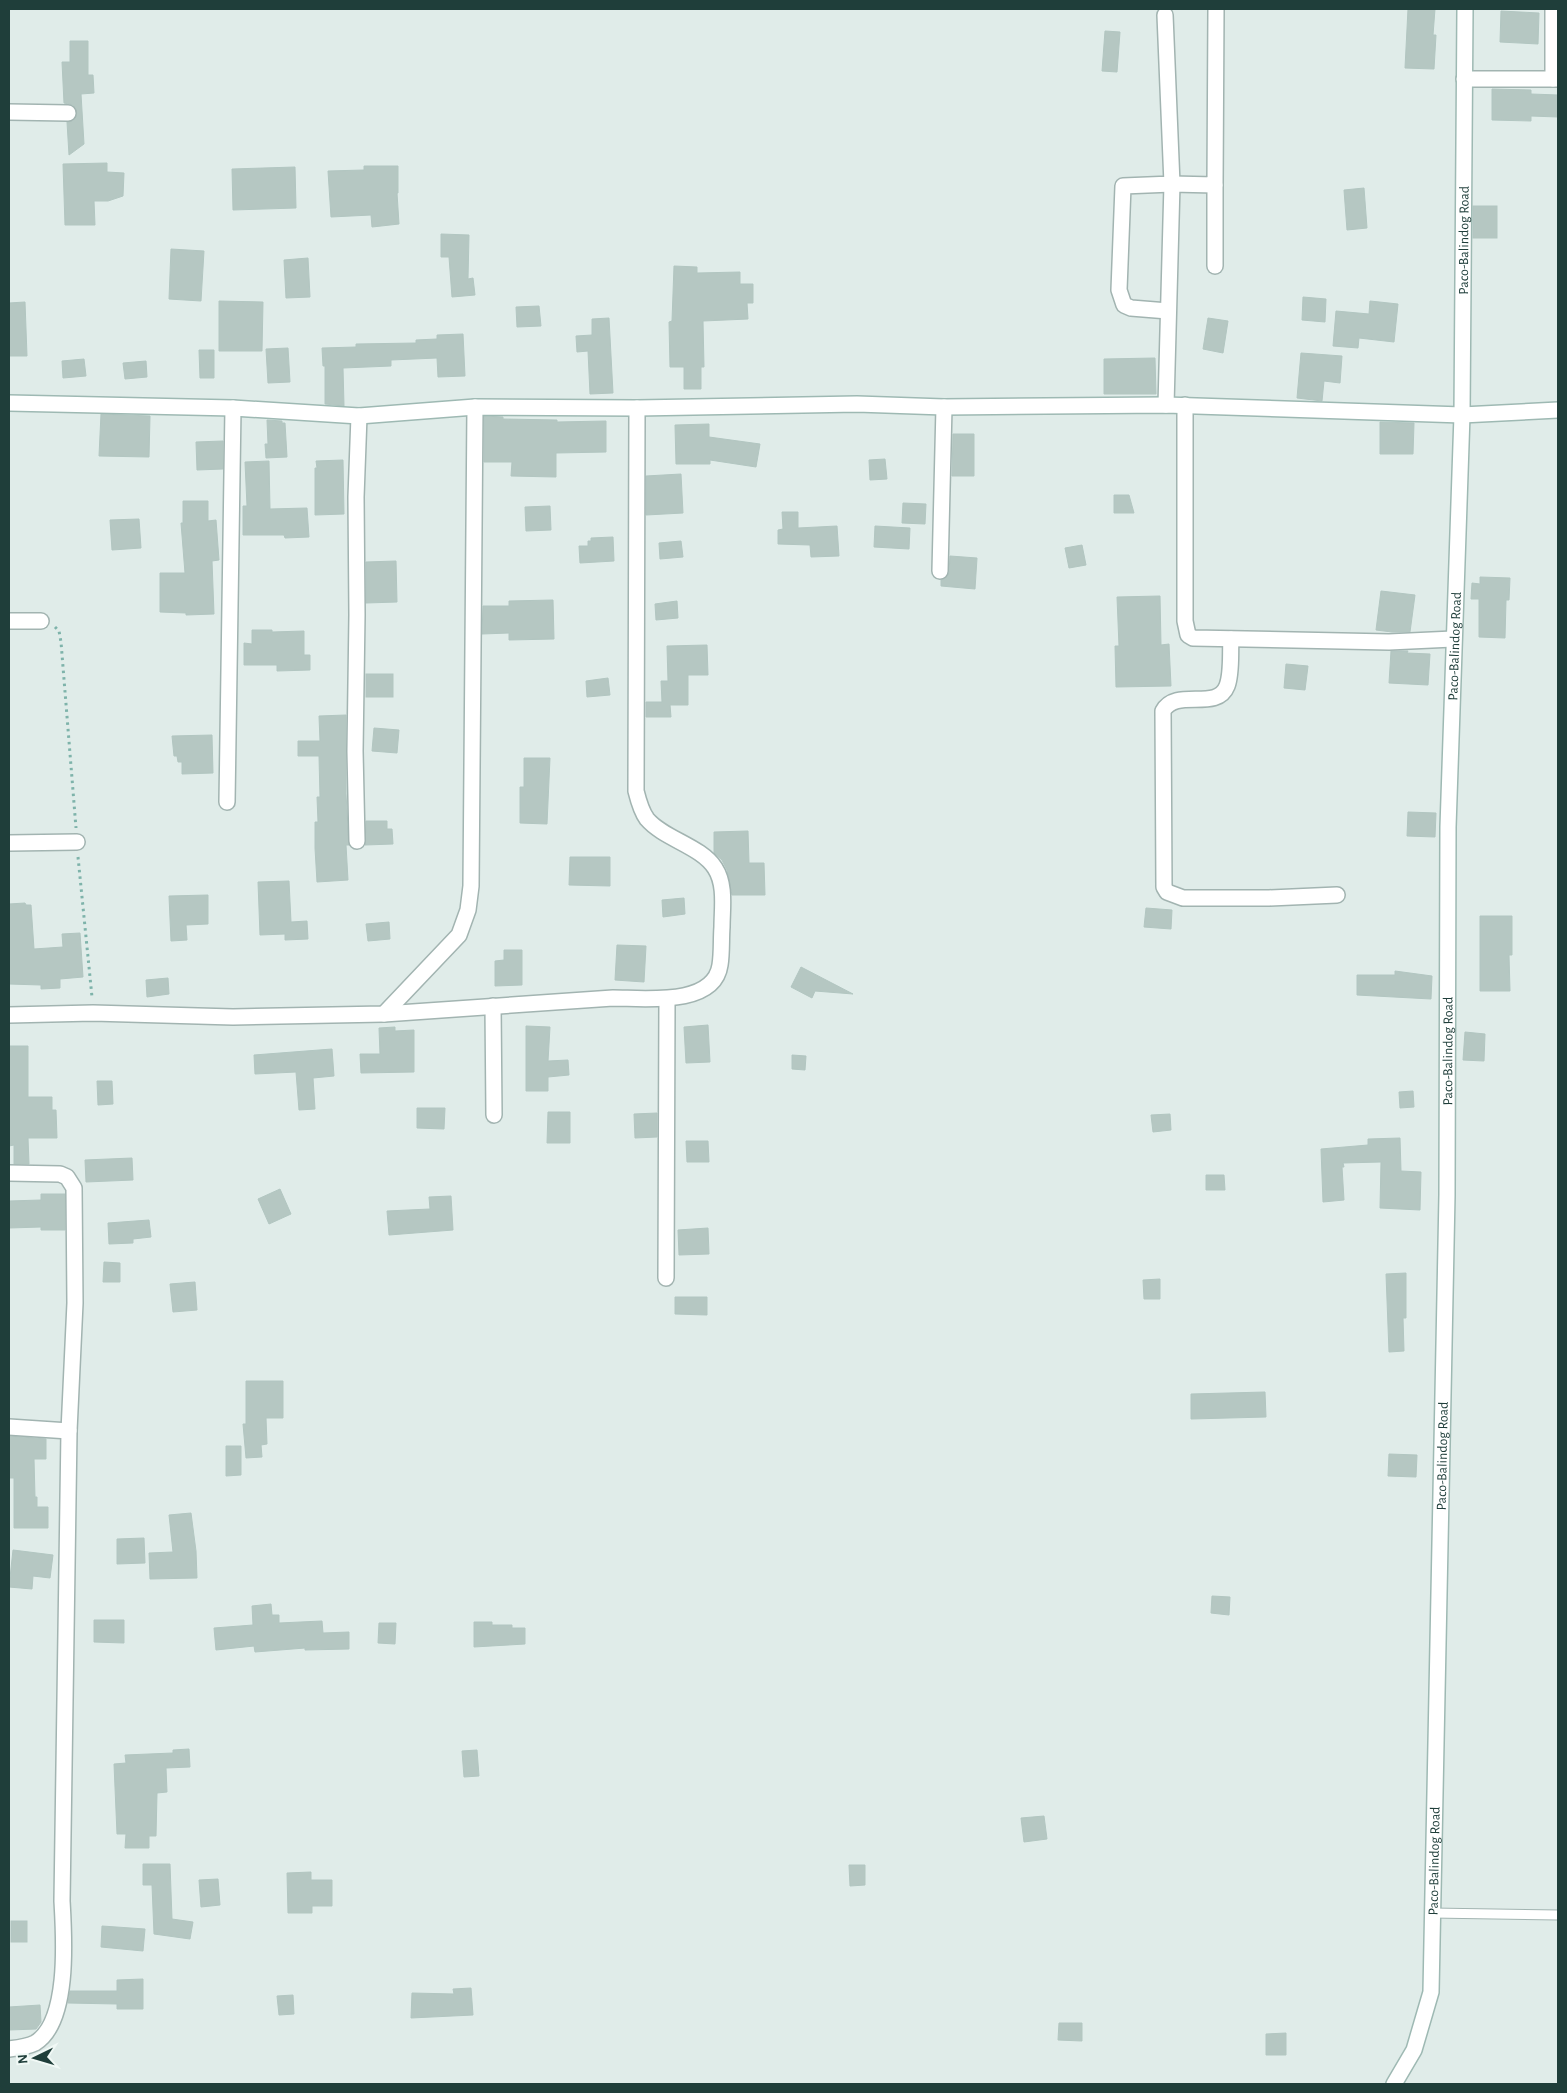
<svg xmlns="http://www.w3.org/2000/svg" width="1567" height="2093" viewBox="0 0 1567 2093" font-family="'Alegreya Sans',sans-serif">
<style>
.building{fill:#b5c7c2;stroke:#b2c6c1}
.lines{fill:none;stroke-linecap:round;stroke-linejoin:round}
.lane-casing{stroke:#a2b4b1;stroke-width:11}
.street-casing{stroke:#a2b4b1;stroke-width:18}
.secondary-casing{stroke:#9eb9b3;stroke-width:18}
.path{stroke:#7eb3aa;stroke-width:3;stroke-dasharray:2.5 4;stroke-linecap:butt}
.lane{stroke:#fff;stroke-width:9}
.street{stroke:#fff;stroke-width:15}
.secondary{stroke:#fff;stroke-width:15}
.labels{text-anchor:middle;stroke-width:4;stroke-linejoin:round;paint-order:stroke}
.street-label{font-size:14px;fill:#1f3e3a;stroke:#f1f9f6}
</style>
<rect width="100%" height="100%" fill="#e0ece9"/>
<!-- building -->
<g class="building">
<path d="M1408 9H1435L1433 35H1436L1434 69 1405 68Z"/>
<path d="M1501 11 1539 13 1538 44 1500 42Z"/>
<path d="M1105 31 1120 32 1117 72 1102 71Z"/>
<path d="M70 41H88V75H93L94 93 81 94 84 144 69 155 67 122 73 121 77 113 73 105 64 103 62 62H70Z"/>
<path d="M1492 89 1531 90V94L1558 95V117L1531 116V121L1492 120Z"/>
<path d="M107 163V172L124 173 123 196 108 201H94L95 225H65L63 164Z"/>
<path d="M364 166H398V193H397L399 224 372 227 371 215 331 217 328 171 364 170Z"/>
<path d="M295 167 296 208 233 210 232 169Z"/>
<path d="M1364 188 1367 228 1347 230 1344 190Z"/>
<rect x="1473" y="206" width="24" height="32"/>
<path d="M441 234 469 235 468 279 473 278 475 295 452 297 449 257H441Z"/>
<path d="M171 249 204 251 201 301 169 299Z"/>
<path d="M308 258 310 297 286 298 284 260Z"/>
<path d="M674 266 697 267V273L740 272V284H753V303H747L748 319 703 321 704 367H701V389H684V367H670L669 322 672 321Z"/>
<path d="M1303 297 1326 299 1325 322 1302 320Z"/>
<path d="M219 301 263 302 262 351H219Z"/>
<path d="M1370 301 1398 304 1394 342 1359 338 1358 348 1333 346 1336 311 1369 314Z"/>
<path d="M25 302 27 356H9V303Z"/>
<path d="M539 306 541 326 517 327 516 307Z"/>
<path d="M609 318 613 393 590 394 588 351 577 352 576 336 592 335V319Z"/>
<path d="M1208 318 1228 321 1223 353 1203 349Z"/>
<path d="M463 334 465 376 438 377 437 358 391 360V366L343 368 344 406 325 404V366H323L322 348 356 347V344L416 343V340L437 339V335Z"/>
<path d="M288 348 290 382 268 383 266 349Z"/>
<path d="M199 350H214V378H200Z"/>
<path d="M1301 353 1342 356 1340 383 1324 381 1322 401 1297 398Z"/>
<path d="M1155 358 1156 394H1104V359Z"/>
<path d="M84 359 86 376 63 378 62 361Z"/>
<path d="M146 361 147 377 125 379 123 363Z"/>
<path d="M101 414 150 416 149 457 99 456Z"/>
<path d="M484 416 503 417V419L557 420V422L606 421V452L556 453V477L511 476 512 462H484Z"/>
<path d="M267 420 282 421V423H285L287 457 266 458 265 444H268Z"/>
<path d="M1380 422 1414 423 1413 454H1380Z"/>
<path d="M709 424V437L760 444 756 467 710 460V464H676L675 425Z"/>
<path d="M953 434H974V476H952Z"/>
<path d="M223 441V469L197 470 196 442Z"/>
<path d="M885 459 887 479 870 480 869 460Z"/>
<path d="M343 460 344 514 315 515V468H317L316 461Z"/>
<path d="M269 461 270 509 307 508 309 537 285 538 284 535H243V506H247L245 462Z"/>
<path d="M681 474 683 513 646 515V476Z"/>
<path d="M1114 495H1129L1134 513H1114Z"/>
<path d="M183 501H208V521L216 520 219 560 212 561 214 614 186 615V613L160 612V573H185L181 523H183Z"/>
<path d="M903 503 926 504 925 524 902 523Z"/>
<path d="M550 506 551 530 526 531 525 507Z"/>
<path d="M782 512H798V528L837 526 839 556 811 557 810 545 778 544V530L783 529Z"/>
<path d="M139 519 141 548 112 550 110 520Z"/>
<path d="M875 526 910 528 909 549 874 547Z"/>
<path d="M613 537 614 561 580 563 579 546H588V541H591V538Z"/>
<path d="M681 541 683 557 660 559 659 543Z"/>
<path d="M1082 545 1086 565 1069 568 1065 548Z"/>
<path d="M950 556 977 558 975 589 941 586V580L948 576 949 572Z"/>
<path d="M396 561 397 602 366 603V562Z"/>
<path d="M1480 577 1510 578 1509 600H1506L1505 638 1479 637V599H1471L1472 583 1480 584Z"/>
<path d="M1381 591 1415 595 1410 632H1392L1376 630Z"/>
<path d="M1160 596 1161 645 1169 644 1171 686 1116 687 1115 646H1119L1117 597Z"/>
<path d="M553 600 554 639 509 640V633L482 634 483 606H509V601Z"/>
<path d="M677 601 678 618 656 620 655 604Z"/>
<path d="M252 630H272V632L304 631V655H310V670L277 671V665H244V643L252 644Z"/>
<path d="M707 645 708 675H688V705H670L671 717H646V702H662L661 681H668L667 646Z"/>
<path d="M1391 651H1408L1407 653 1430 654 1428 685 1389 683Z"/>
<path d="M1286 664 1308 666 1305 690 1284 688Z"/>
<rect x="366" y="674" width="27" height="23"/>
<path d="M608 678 610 695 587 697 586 681Z"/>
<path d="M346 715V794L349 845H346L348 880 317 882 315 848V822H318L317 797H320L319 756H298V741H320L319 716Z"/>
<path d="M374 728 399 730 397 753 372 751Z"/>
<path d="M212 735 213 773 182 774V762H178L177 756H174L172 736Z"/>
<path d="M524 758H550L547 824 520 823V787H524Z"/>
<path d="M1408 812 1436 813 1435 837 1407 836Z"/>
<path d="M366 821H387V829H392L393 844 365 845Z"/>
<path d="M748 831 749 863H764L765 895H732L727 870 722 860 714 853V832Z"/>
<path d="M570 857H610V886L569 885Z"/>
<path d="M289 881 291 922 307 921 308 939 285 940V934L260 935 258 882Z"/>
<path d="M208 895V924L186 925 187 940 171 941 169 896Z"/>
<path d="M684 898 685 914 663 917 662 900Z"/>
<path d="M25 903 26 905H31L34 949 63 947 62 934 80 933 83 977 60 979V988L41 989V985L9 984V904Z"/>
<path d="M1146 908 1172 910 1171 929 1144 927Z"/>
<path d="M1480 916H1512V955H1509L1510 991H1480Z"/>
<path d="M389 922 390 939 368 941 366 924Z"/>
<path d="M617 945 646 946 644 982 615 980Z"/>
<path d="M504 950H522V985L495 986V961L504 960Z"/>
<path d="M801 967 853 994 815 991 812 998 791 987Z"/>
<path d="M1395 971 1432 976 1431 999 1357 995V975H1395Z"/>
<path d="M168 978 169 994 147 997 146 980Z"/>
<path d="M708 1025 710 1062 686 1063 684 1027Z"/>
<path d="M526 1026 550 1027 548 1061 568 1060 569 1075 548 1077V1091H526Z"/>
<path d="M395 1027V1031L414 1030V1072L361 1073 360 1054H380L379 1028Z"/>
<path d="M1465 1032 1485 1034 1484 1061 1463 1060Z"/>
<path d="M9 1046H28V1097H52V1110H56L57 1138H28L29 1164H14V1145L9 1146Z"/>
<path d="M332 1049 334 1076 313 1078 315 1109 299 1110 296 1072 255 1074 254 1055Z"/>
<path d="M792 1055 806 1056 805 1070 792 1069Z"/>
<path d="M97 1081H112L113 1104 98 1105Z"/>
<path d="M1413 1091 1414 1107 1400 1108 1399 1092Z"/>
<path d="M417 1108H445L444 1129 417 1128Z"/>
<path d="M548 1112H570V1143H547Z"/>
<path d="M657 1113V1137L635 1138 634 1114Z"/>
<path d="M1170 1114 1171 1130 1153 1132 1151 1115Z"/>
<path d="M1400 1138 1401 1171 1421 1172 1420 1210 1380 1208 1381 1162 1343 1163 1344 1167H1342L1344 1200 1323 1202 1321 1149 1368 1145V1139Z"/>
<path d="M686 1141H708L709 1162H687Z"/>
<path d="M132 1158 133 1180 86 1182 85 1160Z"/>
<path d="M1206 1175H1224L1225 1190H1206Z"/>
<path d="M280 1189 291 1214 269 1224 258 1199Z"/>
<path d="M41 1194H65V1230H41V1227L9 1228V1201L41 1200Z"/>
<path d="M451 1196 453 1230 389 1235 387 1211 430 1209 429 1197Z"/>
<path d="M149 1220 151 1237 133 1239V1243L109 1244 108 1223Z"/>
<path d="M708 1228 709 1254 679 1255 678 1230Z"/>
<path d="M104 1262 120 1263V1282H103Z"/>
<path d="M1406 1273V1318H1403L1404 1351 1389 1352 1386 1274Z"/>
<path d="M1160 1279V1299H1144L1143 1280Z"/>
<path d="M195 1282 197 1310 173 1312 170 1284Z"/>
<path d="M675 1297H707V1315L675 1314Z"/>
<path d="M246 1381H283V1418H266L267 1444 261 1445 262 1457 246 1458 243 1424H246Z"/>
<path d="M1265 1392 1266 1417 1191 1419V1394Z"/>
<path d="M9 1436 46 1439V1459H34L35 1497H37V1507H48V1528H14V1478H9Z"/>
<path d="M226 1446H241V1475L226 1476Z"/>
<path d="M1389 1454 1417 1455 1416 1477 1388 1476Z"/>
<path d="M191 1513 196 1551 197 1578 150 1579 149 1553 173 1552 169 1515Z"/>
<path d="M144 1538 145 1563 117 1564V1539Z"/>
<path d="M13 1550 53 1555 50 1578 33 1576 32 1589 9 1587Z"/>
<path d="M1212 1596 1230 1597 1229 1615 1211 1613Z"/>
<path d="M271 1604 272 1615H279V1623L322 1621 323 1633 349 1632V1649L305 1650V1648L255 1652 254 1646 216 1650 214 1628 253 1625 252 1606Z"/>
<path d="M94 1620H124V1643L94 1642Z"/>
<path d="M474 1622H492V1625H512V1628H525V1644L474 1647Z"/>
<path d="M379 1623H396L395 1644 378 1643Z"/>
<path d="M189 1749 190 1767 166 1768 167 1792 157 1793 156 1836H149V1848H125L126 1834H117L114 1764 126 1763 125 1755 173 1753V1750Z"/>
<path d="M477 1750 479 1776 464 1777 462 1751Z"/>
<path d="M1044 1816 1047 1839 1024 1842 1021 1818Z"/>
<path d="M143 1864H170L172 1919 193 1922 190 1939 154 1934 152 1885H143Z"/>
<path d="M849 1865H865V1885L850 1886Z"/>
<path d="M311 1872V1880H332V1906H312V1913H288L287 1873Z"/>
<path d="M218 1879 220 1905 201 1907 199 1880Z"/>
<rect x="11" y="1921" width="16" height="21"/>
<path d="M102 1926 145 1929 143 1951 101 1947Z"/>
<path d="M143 1979V2009H117V2004L68 2003 70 1991H117V1980Z"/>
<path d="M471 1988 473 2015 411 2018 412 1993 454 1994 453 1989Z"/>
<path d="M293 1995 294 2014 279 2015 277 1996Z"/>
<path d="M40 2005 41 2022 36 2029 9 2030V2007Z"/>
<path d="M1059 2023H1082V2041L1058 2040Z"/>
<path d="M1286 2033V2055H1266V2034Z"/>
</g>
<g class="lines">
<defs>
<path id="lane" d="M1432 1913 1558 1915"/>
<g id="street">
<path d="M1165 15 1172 184 1123 186 1119 290 1124 305 1131 308 1168 311"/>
<path d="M1464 79H1558"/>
<path d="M1553 79V9"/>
<path d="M9 112 68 113"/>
<path d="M1215 185V266"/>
<path d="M1166 405 1172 184 1215 185 1216 9"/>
<path d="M1185 405V621L1188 635 1193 638 1389 642 1453 639"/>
<path d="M940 571 944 407"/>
<path d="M9 621H41"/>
<path d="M1231 639C1230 654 1232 673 1227 686 1217 712 1176 687 1163 711L1164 887 1167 892 1183 898H1269L1337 895"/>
<path d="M227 802 233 408"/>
<path d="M357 841 355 751 357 615 356 497 359 416"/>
<path d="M9 843 77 842"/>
<path d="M493 1006 494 1115"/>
<path d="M384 1014 459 935 468 910 471 886 475 407"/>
<path d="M9 1015 93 1013 233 1017 384 1014 613 998C643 998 714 1007 720 965 722 953 721 940 722 927 722 908 726 885 715 868 701 846 664 839 647 819 641 811 638 799 636 791L637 408"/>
<path d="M9 1173 60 1174 67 1177 74 1188 75 1303 69 1431 62 1901C64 1936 70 2022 35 2043 27 2047 17 2048 9 2049"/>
<path d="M666 1278 667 1000"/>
<path d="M9 1427 69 1431"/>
</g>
<g id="secondary">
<path d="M9 403 233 408 359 416 475 407 637 408 857 404 944 407 1166 405 1462 415 1558 410"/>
<path id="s1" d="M1394 2084 1414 2050 1431 1992 1447 1195 1448 827 1462 415 1465 9"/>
</g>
</defs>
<!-- lane casing -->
<use href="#lane" class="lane-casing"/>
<!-- street casing -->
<use href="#street" class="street-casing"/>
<!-- secondary casing -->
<use href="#secondary" class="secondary-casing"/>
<!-- path -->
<g class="path">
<path d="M55 627 59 631 61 642 76 828"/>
<path d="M78 857 92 997"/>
</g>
<!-- lane -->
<use href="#lane" class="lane"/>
<!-- street -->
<use href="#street" class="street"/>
<!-- secondary -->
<use href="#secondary" class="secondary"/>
</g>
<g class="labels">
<!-- street labels -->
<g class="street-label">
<text dy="5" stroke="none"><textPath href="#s1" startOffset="1852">Paco-Balindog Road</textPath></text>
<text dy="5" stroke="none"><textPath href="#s1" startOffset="1446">Paco-Balindog Road</textPath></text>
<text dy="5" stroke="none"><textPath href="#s1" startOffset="1041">Paco-Balindog Road</textPath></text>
<text dy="5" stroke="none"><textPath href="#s1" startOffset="636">Paco-Balindog Road</textPath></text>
<text dy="5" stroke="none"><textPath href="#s1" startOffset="231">Paco-Balindog Road</textPath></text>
</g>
</g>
<!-- border -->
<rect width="1567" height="2093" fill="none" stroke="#1f3e3a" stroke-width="20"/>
<!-- north arrow -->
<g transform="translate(35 2058) rotate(265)" stroke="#f1f9f6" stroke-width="4" paint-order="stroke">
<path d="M0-4L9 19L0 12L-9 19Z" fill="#1f3e3a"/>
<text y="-8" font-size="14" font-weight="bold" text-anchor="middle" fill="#1f3e3a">N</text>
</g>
</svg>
